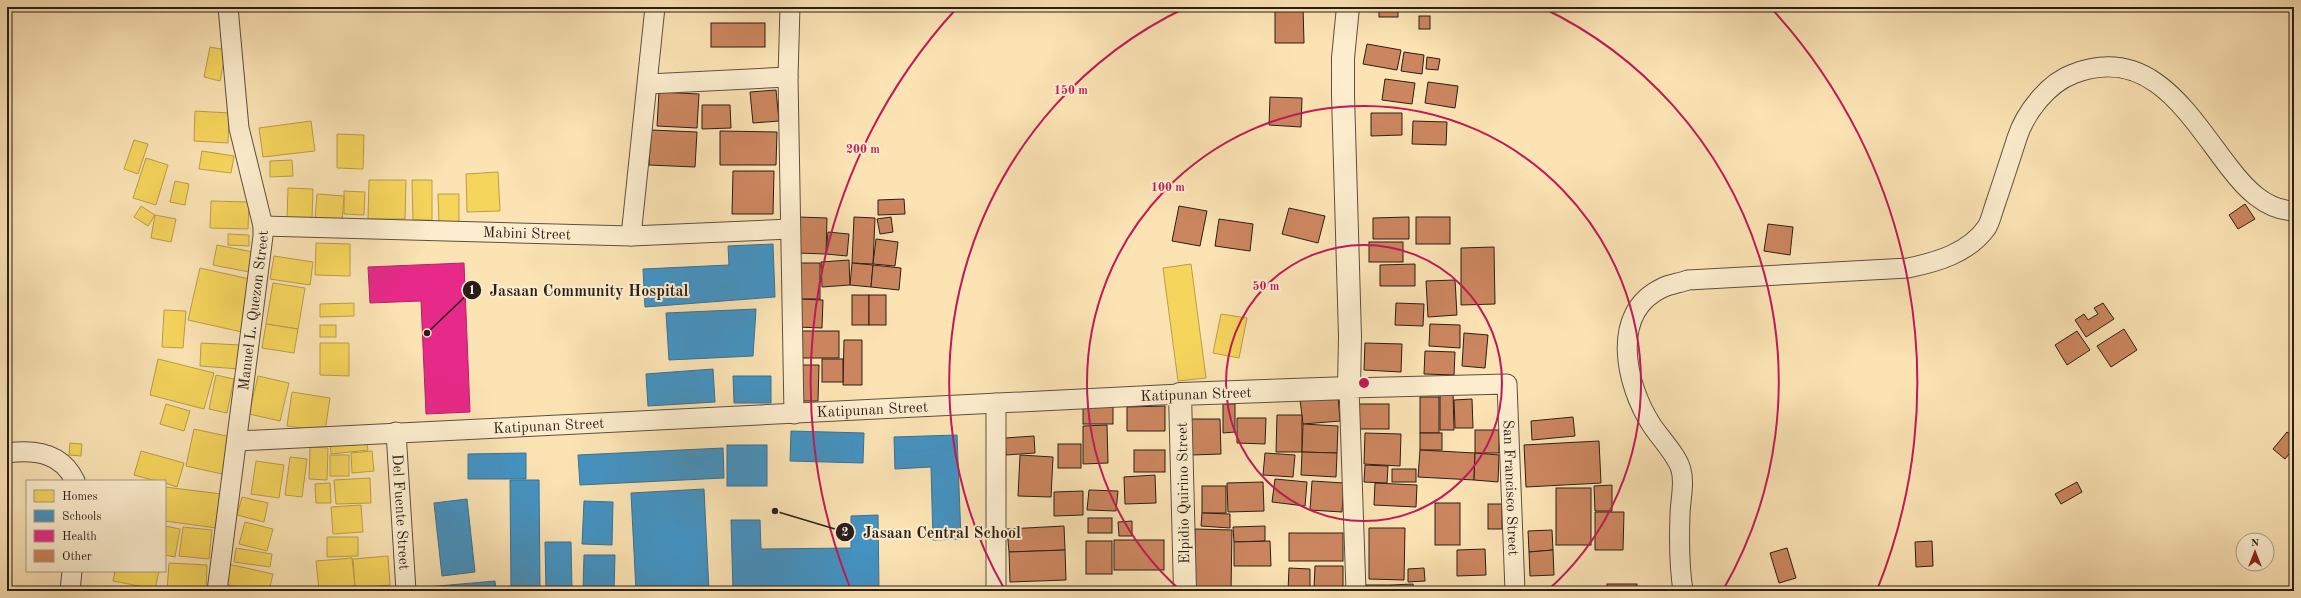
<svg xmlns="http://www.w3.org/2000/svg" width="2301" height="598" viewBox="0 0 2301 598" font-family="'Old Standard TT',serif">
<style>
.homes{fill:#f6d55c;stroke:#b99e48}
.schools{fill:#4393c3;stroke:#3c7090}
.health{fill:#e7298a;stroke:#ae2668}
.building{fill:#cc865f;stroke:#2a1e19}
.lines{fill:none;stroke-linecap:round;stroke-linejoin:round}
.minor-casing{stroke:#5e4f40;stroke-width:21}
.tertiary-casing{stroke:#5e4f40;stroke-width:24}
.minor{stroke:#fcedce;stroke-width:19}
.tertiary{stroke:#fcedce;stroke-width:22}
.ring{fill:none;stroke:#c2185b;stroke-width:2}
.labels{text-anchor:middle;stroke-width:4;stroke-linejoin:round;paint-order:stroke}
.street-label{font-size:15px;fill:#2a1e19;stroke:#fcedce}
.centre{fill:#c2185b;stroke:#fcedce;stroke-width:2}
.ring-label{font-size:12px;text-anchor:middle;font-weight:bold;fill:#c2185b;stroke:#fcedce;stroke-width:4;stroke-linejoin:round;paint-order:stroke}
.leader{fill:none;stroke:#2a1e19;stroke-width:1.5}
.callout-dot{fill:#2a1e19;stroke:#fcedce;stroke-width:1.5}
.mark-label{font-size:12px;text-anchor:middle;font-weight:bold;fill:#fff}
.callout-label{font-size:16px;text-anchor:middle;font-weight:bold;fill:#2a1e19;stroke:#fcedce;stroke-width:4;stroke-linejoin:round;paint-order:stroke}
</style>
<rect width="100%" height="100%" fill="#fbe3b4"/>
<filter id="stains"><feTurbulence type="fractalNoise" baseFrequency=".005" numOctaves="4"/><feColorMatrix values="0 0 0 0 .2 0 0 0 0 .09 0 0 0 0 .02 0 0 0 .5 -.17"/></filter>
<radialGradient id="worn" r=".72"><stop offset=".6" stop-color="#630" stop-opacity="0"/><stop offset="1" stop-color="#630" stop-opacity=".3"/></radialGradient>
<!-- homes -->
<g class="homes">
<path d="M210 47 226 50 220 81 204 77Z"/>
<path d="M195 111 229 113 228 143 194 141Z"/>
<path d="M311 121 315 151 263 157 259 128Z"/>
<path d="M337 134 364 135 363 169 337 168Z"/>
<path d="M134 140 148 144 138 174 124 169Z"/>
<path d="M202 151 234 156 231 173 199 169Z"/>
<path d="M146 158 168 165 156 205 133 198Z"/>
<path d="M292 160 293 176 270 177V161Z"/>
<path d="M498 172 500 211 467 212 466 174Z"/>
<path d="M369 180H406L405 219H368Z"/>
<path d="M412 180H432V220H413Z"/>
<path d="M175 181 189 184 185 205 170 202Z"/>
<path d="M288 188 313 189 312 219 287 218Z"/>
<path d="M344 191 365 192 364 215 344 214Z"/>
<path d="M317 194 344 196 342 222 315 220Z"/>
<path d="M438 194H459V222H439Z"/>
<path d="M211 201 249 202 248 229 210 228Z"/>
<path d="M141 206 155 215 148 226 134 217Z"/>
<path d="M155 215 176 219 171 242 151 238Z"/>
<path d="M228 234 249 235V246L228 245Z"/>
<path d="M316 243 350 244V276L315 275Z"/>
<path d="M217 245 253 252 249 272 213 265Z"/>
<path d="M274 256 313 262 310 285 270 279Z"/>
<path d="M1191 264 1206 378 1178 381 1163 268Z"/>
<path d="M200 268 254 280 242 332 188 320Z"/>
<path d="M273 283 305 288 298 329 266 324Z"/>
<path d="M354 303V316L320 317V304Z"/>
<path d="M164 310 186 311 183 348 162 347Z"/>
<path d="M1221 314 1247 318 1239 358 1213 353Z"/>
<path d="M266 324 298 329 294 353 262 348Z"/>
<rect x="320" y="325" width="16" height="12"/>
<path d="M201 343 240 345 239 369 200 366Z"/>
<path d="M320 343H349V376L320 375Z"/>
<path d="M158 359 214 373 204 409 150 395Z"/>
<path d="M216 375 234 379 227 413 209 409Z"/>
<path d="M258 376 289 383 280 421 249 414Z"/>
<path d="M292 392 330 398 325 431 287 426Z"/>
<path d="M166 404 190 411 184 431 160 424Z"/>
<path d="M194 429 231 437 222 474 186 466Z"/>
<path d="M366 437 368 450 331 454 330 441Z"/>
<path d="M70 443 82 444 81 456 69 455Z"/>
<path d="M310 447 328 448 327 480 309 479Z"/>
<path d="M141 451 184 463 177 487 165 483V481H156L134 475Z"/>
<path d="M372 451 374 471 352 473 351 453Z"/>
<rect x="330" y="455" width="19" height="21"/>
<path d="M290 457 307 459 302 497 285 495Z"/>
<path d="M256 461 284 465 279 498 251 494Z"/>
<path d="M370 478 371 503 336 504 334 480Z"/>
<path d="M330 483 331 503H316L315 484Z"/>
<path d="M165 487 221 494 216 528 165 521Z"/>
<path d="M242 497 268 503 264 522 237 515Z"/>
<path d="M361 505 363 532 333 534 331 507Z"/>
<path d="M245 522 273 529 267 551 239 544Z"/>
<path d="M165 526 180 529 175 557 165 555Z"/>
<path d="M183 527 212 530 209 559 179 556Z"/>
<path d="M327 537H358V556L327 557Z"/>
<path d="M236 548 272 554 270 567 234 562Z"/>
<path d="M388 556 390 585 355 588 353 559Z"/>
<path d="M352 558 355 586 319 589 316 561Z"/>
<path d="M169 563 207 565 206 591H167Z"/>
<path d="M228 564 273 574 269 591H259L224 584Z"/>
<path d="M115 571H159L155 589 113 581Z"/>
</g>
<!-- schools -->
<g class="schools">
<path d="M773 244 775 297 645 307 643 269 729 265 728 246Z"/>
<path d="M756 309 753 356 669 360 666 313Z"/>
<path d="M713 369 715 402 648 406 646 374Z"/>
<path d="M733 376H771V403H734Z"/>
<path d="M791 431 864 433 863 463 790 461Z"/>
<path d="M957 435 961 539 933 540 931 467 895 469 894 437Z"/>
<rect x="727" y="445" width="40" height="41"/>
<path d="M723 448 724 478 580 485 578 455Z"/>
<path d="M526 453V479H468V454Z"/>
<path d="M510 480H539L540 591H511Z"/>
<path d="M704 489 709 591H636L631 493Z"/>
<path d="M467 499 475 572 442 576 434 503Z"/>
<path d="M584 501 613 502 612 545 582 544Z"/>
<path d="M878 515 879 591H733L731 520H760L761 549 851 548V516Z"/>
<path d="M545 542H571L572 591H546Z"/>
<path d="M584 555H615L614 591H583Z"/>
<path d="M495 581 496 591H427V587Z"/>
</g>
<!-- health -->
<path class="health" d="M464 263 470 412 426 414 421 301 370 303 368 267Z"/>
<!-- building -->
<g class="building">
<path d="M1275 7H1303L1304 43H1275Z"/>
<rect x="1379" y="7" width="19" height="10"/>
<rect x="1419" y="16" width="11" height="13"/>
<rect x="711" y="23" width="54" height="24"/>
<path d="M1367 44 1401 50 1397 70 1363 64Z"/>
<path d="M1404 52 1424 55 1422 74 1401 71Z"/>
<path d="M1427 57 1440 59 1438 70 1426 69Z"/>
<path d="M1385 79 1415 83 1412 104 1382 100Z"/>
<path d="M1428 82 1458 86 1455 108 1425 103Z"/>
<path d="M776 90 779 121 753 123 750 92Z"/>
<path d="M659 92 699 94 697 128 657 126Z"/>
<path d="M1270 97 1302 98 1301 127 1269 125Z"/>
<path d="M702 105H730L731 128 702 129Z"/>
<path d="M1371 113H1402V135L1371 136Z"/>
<path d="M1413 121 1447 122 1446 145 1412 144Z"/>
<path d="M651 130 697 132 695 167 649 165Z"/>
<path d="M720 131 777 132 776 165H720Z"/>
<path d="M733 171H774L773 214H732Z"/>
<path d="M904 199 905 214 878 215V200Z"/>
<path d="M2245 204 2255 219 2238 229 2229 215Z"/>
<path d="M1179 206 1207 211 1200 246 1172 241Z"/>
<path d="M1289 208 1325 216 1318 243 1282 234Z"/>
<path d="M798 217 827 218 826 254 797 253Z"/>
<path d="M854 217 875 218 873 264 852 263Z"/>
<path d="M891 217 893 232 880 234 877 219Z"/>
<path d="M1409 217V239H1373V218Z"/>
<rect x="1416" y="217" width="34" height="27"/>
<path d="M1219 219 1253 224 1250 251 1215 246Z"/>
<path d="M1768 224 1793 227 1790 255 1764 251Z"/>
<path d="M828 232 849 234 847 256 826 254Z"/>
<path d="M876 239 898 242 895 266 873 264Z"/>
<rect x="1369" y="242" width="34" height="20"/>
<path d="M1494 247 1495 304 1461 305V248Z"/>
<path d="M849 260 850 285 822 287 821 262Z"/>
<rect x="800" y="263" width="20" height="36"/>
<path d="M852 263 873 265 871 287 850 285Z"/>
<path d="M1415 264V286H1380V265Z"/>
<path d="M873 265 901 268 899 290 871 287Z"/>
<path d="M1455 280 1457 315 1428 317 1426 281Z"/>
<rect x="852" y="295" width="17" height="30"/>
<rect x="869" y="295" width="17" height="30"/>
<path d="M800 299 823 300 822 328 798 327Z"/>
<path d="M1396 303 1424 304 1423 326 1395 325Z"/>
<path d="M2103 303 2114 319 2086 337 2075 320 2084 314 2088 320 2098 314 2094 308Z"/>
<path d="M1430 324 1460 325V348L1429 346Z"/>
<path d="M2124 329 2137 350 2111 367 2097 346Z"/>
<rect x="801" y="331" width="38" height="27"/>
<path d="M2077 331 2090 350 2067 365 2055 345Z"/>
<path d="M1464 333 1488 335 1485 368 1462 366Z"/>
<path d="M844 340H862V385H843Z"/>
<path d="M1365 343 1402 344 1401 372 1364 370Z"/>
<path d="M1425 351 1455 352 1454 375 1424 374Z"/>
<rect x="822" y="359" width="21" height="23"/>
<path d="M802 365H819L818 401H802Z"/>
<path d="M1440 392H1453L1454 430H1440Z"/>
<path d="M1338 396 1340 421 1303 424 1300 400Z"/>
<rect x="1420" y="397" width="19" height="36"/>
<path d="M1472 399 1473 428H1455L1454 400Z"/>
<path d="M1223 404H1235V432L1223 433Z"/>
<rect x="1359" y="404" width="30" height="25"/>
<rect x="1083" y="405" width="30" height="19"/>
<path d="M1165 406V431H1127V407Z"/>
<path d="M1277 415H1302V452H1276Z"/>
<path d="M1573 417 1575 436 1532 440 1531 421Z"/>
<path d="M1237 418H1266L1265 444 1237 443Z"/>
<path d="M1191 419H1220L1221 454 1192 455Z"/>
<path d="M1303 424 1338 426 1337 453 1302 452Z"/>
<path d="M1107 425 1108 463 1083 464V426Z"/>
<rect x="1475" y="430" width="24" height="23"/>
<path d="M2287 432 2294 437V448L2285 459 2273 449Z"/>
<path d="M1365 433 1401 434 1400 466 1364 464Z"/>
<rect x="1420" y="433" width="22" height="17"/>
<path d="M1034 436 1035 453 1006 455 1005 438Z"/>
<path d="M1599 441 1601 483 1526 487 1524 445Z"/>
<rect x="1058" y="444" width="23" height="24"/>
<rect x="1134" y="450" width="31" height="22"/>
<path d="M1420 450 1475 453 1474 480 1418 477Z"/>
<path d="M1302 452 1337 453 1336 477 1301 475Z"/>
<path d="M1265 453 1295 455 1293 477 1263 475Z"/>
<path d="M1475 453 1499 455 1498 482 1474 480Z"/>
<path d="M1020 455 1053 457 1051 497 1018 496Z"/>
<path d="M1365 465 1388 466 1387 483 1364 482Z"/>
<rect x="1392" y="469" width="24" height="13"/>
<path d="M1155 475 1156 503 1125 504 1124 477Z"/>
<path d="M1275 479 1307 482 1305 506 1272 502Z"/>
<path d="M1312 481 1344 483 1342 512 1310 510Z"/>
<path d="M1263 482 1264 511 1228 512 1227 483Z"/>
<path d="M2077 482 2082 492 2061 504 2055 494Z"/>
<path d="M1375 483 1417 485 1416 507 1374 505Z"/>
<path d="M1612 485V511H1595L1594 486Z"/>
<rect x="1202" y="486" width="24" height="27"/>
<rect x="1556" y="488" width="35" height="57"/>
<path d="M1089 490 1118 491 1116 511 1087 510Z"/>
<path d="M1083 491V515L1054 516V492Z"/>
<rect x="1435" y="503" width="25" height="42"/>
<rect x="1488" y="504" width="14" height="25"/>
<path d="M1595 512H1624L1623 550H1595Z"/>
<path d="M1202 513 1230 514V528L1201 526Z"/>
<rect x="1088" y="518" width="24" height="15"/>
<path d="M1132 521V536H1119L1118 522Z"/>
<path d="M1064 526 1065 550 1009 552 1007 529Z"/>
<path d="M1265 526V541L1234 542 1233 527Z"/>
<path d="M1369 528H1405L1404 580 1369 579Z"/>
<path d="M1195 529 1232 530 1231 591H1194Z"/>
<path d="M1552 530 1553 550 1529 552 1528 531Z"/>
<rect x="1289" y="533" width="54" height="28"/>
<rect x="1114" y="540" width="50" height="30"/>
<rect x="1086" y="541" width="26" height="33"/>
<path d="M1270 541 1271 566H1234V542Z"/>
<path d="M1932 541 1933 566 1916 567 1915 542Z"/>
<path d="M1787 548 1796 578 1779 583 1770 553Z"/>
<path d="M1485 549 1486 575 1457 576V550Z"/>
<path d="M1065 550 1066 580 1010 582 1009 552Z"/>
<path d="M1553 550 1554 575 1530 576 1529 552Z"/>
<path d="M1315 566H1343V589L1314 588Z"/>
<path d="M1289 568 1310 569V591H1288Z"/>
<path d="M1424 568 1425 581 1408 582V569Z"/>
<path d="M1413 584 1414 591H1391V585Z"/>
<rect x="1607" y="584" width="30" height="7"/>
<path d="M1366 585H1391V591H1367Z"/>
<path d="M979 587V591H937Z"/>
<path d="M1602 587V591H1570L1569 588Z"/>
</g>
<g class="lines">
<defs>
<g id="minor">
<path d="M790 7 788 77 794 414"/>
<path d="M648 84 788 77"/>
<path id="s1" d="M263 226 631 236 790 229"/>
<path d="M631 236 655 7"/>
<path d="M996 403V591"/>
<path id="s2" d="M396 432 406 591"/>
<path id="s3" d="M237 441 1180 394"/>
<path d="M7 453C35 449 62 453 75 481"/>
<path d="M70 591 72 571"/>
<path id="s4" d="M217 591 263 236V226L239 128 228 7"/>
<path id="s5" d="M1356 591 1349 388 1507 384 1515 591"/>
<path d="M1683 591C1679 565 1679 542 1680 515 1680 502 1685 483 1681 470 1678 456 1659 437 1651 424 1626 385 1609 313 1662 288 1670 284 1680 283 1688 280L1908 268C1937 262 1969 253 1987 227 1991 220 1993 210 1996 202 2003 181 2010 160 2017 138 2025 113 2048 83 2073 74 2150 44 2188 114 2229 167 2245 188 2265 210 2294 211"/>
</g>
<path id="tertiary" d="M1185 591 1180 394 1349 388 1350 336 1343 95V58L1348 7"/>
</defs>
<!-- minor casing -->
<use href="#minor" class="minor-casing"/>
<!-- tertiary casing -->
<use href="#tertiary" class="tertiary-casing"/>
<!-- minor -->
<use href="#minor" class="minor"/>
<!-- tertiary -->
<use href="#tertiary" class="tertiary"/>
</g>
<!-- distance rings -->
<g class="ring">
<circle cx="1364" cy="383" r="138"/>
<path d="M1180 590A277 277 0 1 1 1548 590"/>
<path d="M1005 590A415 415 0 0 1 1185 8M1543 8A415 415 0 0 1 1723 590"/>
<path d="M851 590A553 553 0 0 1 956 9M1772 9A553 553 0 0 1 1877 590"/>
</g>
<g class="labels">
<!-- street labels -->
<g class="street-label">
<text dy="5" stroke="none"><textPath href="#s1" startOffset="264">Mabini Street</textPath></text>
<text dy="5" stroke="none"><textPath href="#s4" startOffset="283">Manuel L. Quezon Street</textPath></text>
<text transform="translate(1196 394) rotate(-2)" y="5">Katipunan Street</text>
<text dy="5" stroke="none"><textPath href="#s3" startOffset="636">Katipunan Street</textPath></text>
<text dy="5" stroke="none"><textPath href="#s3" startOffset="312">Katipunan Street</textPath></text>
<text dy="5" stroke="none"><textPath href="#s5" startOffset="465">San Francisco Street</textPath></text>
<text transform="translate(1183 493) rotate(-91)" y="5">Elpidio Quirino Street</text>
<text dy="5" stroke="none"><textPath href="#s2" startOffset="80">Del Fuente Street</textPath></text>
</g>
</g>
<circle cx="1364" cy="383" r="6" class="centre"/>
<g class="ring-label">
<text x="1071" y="94">150 m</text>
<text x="863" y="153">200 m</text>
<text x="1168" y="191">100 m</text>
<text x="1266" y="290">50 m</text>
</g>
<!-- callouts -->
<path class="leader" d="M427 333L472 290M775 511L845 532"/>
<g class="callout-dot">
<circle cx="427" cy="333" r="4"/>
<circle cx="775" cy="511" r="4"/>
<circle cx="472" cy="290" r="10"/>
<circle cx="845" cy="532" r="10"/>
</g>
<g class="mark-label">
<text x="472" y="294">1</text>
<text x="845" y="536">2</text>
</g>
<g class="callout-label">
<text x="589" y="296">Jasaan Community Hospital</text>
<text x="942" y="538">Jasaan Central School</text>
</g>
<!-- margin -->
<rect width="2301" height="598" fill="none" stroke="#fbe3b4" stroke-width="24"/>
<rect x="8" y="8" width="2285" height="582" fill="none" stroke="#2a1e19" stroke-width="2"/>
<rect x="12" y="12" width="2277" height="574" fill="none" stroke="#2a1e19"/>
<!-- legend -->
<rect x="26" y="480" width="140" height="92" fill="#fcedce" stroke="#a89a86"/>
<rect x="34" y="490" width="20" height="12" fill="#f6d55c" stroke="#a89a86"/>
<text x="62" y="500" font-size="12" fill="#2a1e19">Homes</text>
<rect x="34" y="510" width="20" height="12" fill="#4393c3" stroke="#a89a86"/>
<text x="62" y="520" font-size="12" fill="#2a1e19">Schools</text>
<rect x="34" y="530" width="20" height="12" fill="#e7298a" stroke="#a89a86"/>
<text x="62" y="540" font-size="12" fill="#2a1e19">Health</text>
<rect x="34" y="550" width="20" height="12" fill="#cc865f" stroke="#a89a86"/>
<text x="62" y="560" font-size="12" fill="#2a1e19">Other</text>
<!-- north arrow -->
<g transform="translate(2255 552)"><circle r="19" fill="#fcedce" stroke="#a89a86"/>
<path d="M0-3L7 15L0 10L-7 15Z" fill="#8f2418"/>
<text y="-6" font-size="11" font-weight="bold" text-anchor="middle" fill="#2a1e19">N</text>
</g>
<rect width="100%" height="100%" filter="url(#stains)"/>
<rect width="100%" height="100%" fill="url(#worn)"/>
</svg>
